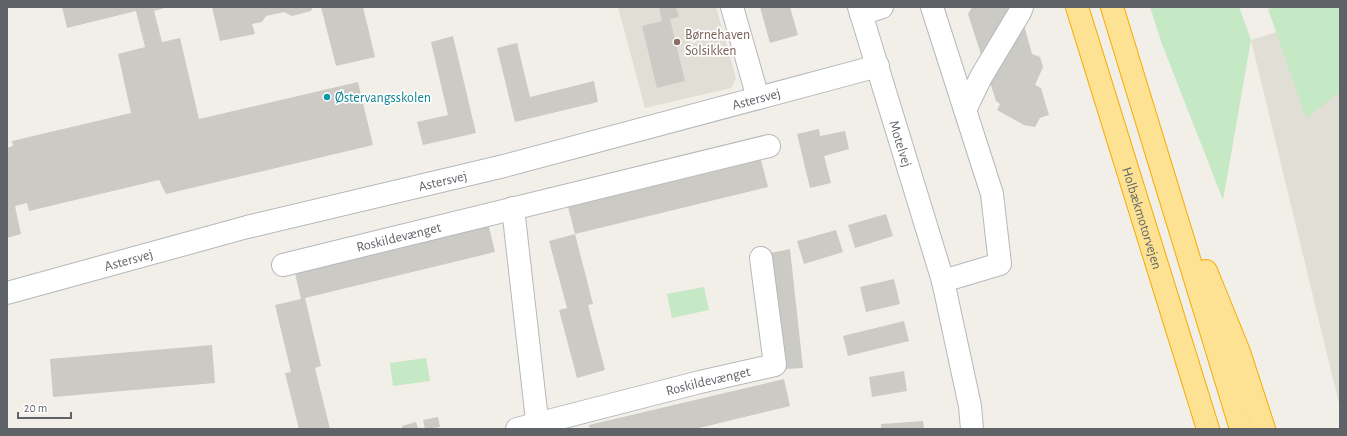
<svg xmlns="http://www.w3.org/2000/svg" width="1347" height="436" viewBox="0 0 1347 436" font-family="'Alegreya Sans',sans-serif">
<style>
.education{fill:#e1ded6}
.green{fill:#c5e8c5}
.building{fill:#cccac5}
.lines{fill:none;stroke-linecap:round;stroke-linejoin:round}
.minor-casing{stroke:#b5b8bc;stroke-width:24}
.highway-casing{stroke:#f9ab00;stroke-width:24}
.minor{stroke:#fff;stroke-width:22}
.highway{stroke:#fde293;stroke-width:22}
.education-dot{fill:#8d6e63;stroke:#fff;stroke-width:1.5}
.culture-dot{fill:#0f9aa8;stroke:#fff;stroke-width:1.5}
.labels{text-anchor:middle;stroke-width:3.5;stroke-linejoin:round;paint-order:stroke}
.education-label{font-size:14px;fill:#785e54;stroke:#fff;text-anchor:start}
.culture-label{font-size:14px;fill:#0d838f;stroke:#fff;text-anchor:start}
.street-label{font-size:14px;fill:#5f6368;stroke:#fff}
</style>
<rect width="100%" height="100%" fill="#f1efe8"/>
<!-- education -->
<g class="education">
<path d="M618 7H716L736 78 731 88 645 108Z"/>
<path d="M1340 12V408L1251 40Z"/>
</g>
<!-- green -->
<g class="green">
<path d="M1150 7H1239L1251 40 1223 200 1162 44Z"/>
<path d="M1277 7H1340V92L1306 118 1268 9Z"/>
<path d="M704 287 709 310 672 318 667 294Z"/>
<path d="M426 358 430 381 393 386 390 363Z"/>
</g>
<!-- building -->
<g class="building">
<path d="M62 7H168L154 11 162 42 180 38 199 119 358 82 373 145 166 194 159 180 29 211 27 203 15 206 21 234 7 238V148L13 146 12 141 131 113 118 54 145 47 136 11 67 28Z"/>
<path d="M212 7H313L311 11 292 16 284 12 266 16 262 22 252 24 255 34 220 41Z"/>
<path d="M321 7H363L375 57 336 66Z"/>
<path d="M659 7H676L679 17 670 19 685 81 657 88 642 26 662 21Z"/>
<path d="M760 7H790L798 35 770 43Z"/>
<path d="M972 7H1019L1032 54 1040 57 1043 67 1035 85 1041 88 1049 115 1040 118 1035 127 1024 125 997 110 1000 104 996 101 968 14Z"/>
<path d="M453 36 476 133 423 145 417 122 448 115 431 42Z"/>
<path d="M517 43 530 97 594 81 598 102 515 122 497 48Z"/>
<path d="M819 129 820 136 845 131 849 149 824 156 831 183 810 188 797 134Z"/>
<path d="M761 160 768 187 575 234 568 207Z"/>
<path d="M886 214 893 236 855 248 848 225Z"/>
<path d="M488 223 495 252 305 298 321 366 315 368 330 429H299L285 373 291 372 275 305 301 299 294 269Z"/>
<path d="M836 230 843 252 804 264 797 241Z"/>
<path d="M575 234 593 304 588 305 605 370 577 378 559 310 567 308 549 241Z"/>
<path d="M790 249 803 368 785 369 771 253Z"/>
<path d="M894 279 900 304 866 312 860 287Z"/>
<path d="M904 321 909 341 848 356 843 336Z"/>
<path d="M212 345 215 383 53 397 50 359Z"/>
<path d="M904 371 907 391 872 397 869 377Z"/>
<path d="M784 379 790 406 695 429H590L589 425Z"/>
<path d="M438 417 440 427 425 429 423 420Z"/>
<path d="M923 421 924 429H881V424Z"/>
<path d="M416 422 418 429H402V426Z"/>
</g>
<g class="lines">
<defs>
<g id="minor">
<path d="M732 7 758 98"/>
<path id="s1" d="M859 7 943 281 970 406 972 429"/>
<path d="M932 7 992 194 1000 264 943 281"/>
<path d="M861 14 882 7"/>
<path d="M965 110 981 77 1020 12 1022 7"/>
<path d="M513 208 538 429"/>
<path id="s2" d="M283 265 769 146"/>
<path id="s3" d="M7 293 247 227 504 166 878 66"/>
<path id="s4" d="M517 429 700 382 775 365 761 258"/>
</g>
<g id="highway">
<path id="s5" d="M1077 7 1208 429"/>
<path d="M1112 7 1241 429"/>
<path d="M1206 271 1239 352 1264 429"/>
</g>
</defs>
<!-- minor casing -->
<use href="#minor" class="minor-casing"/>
<!-- highway casing -->
<use href="#highway" class="highway-casing"/>
<!-- minor -->
<use href="#minor" class="minor"/>
<!-- highway -->
<use href="#highway" class="highway"/>
</g>
<!-- markers -->
<circle class="education-dot" cx="677" cy="42" r="4"/>
<circle class="culture-dot" cx="327" cy="97" r="4"/>
<g class="labels">
<!-- education labels -->
<g class="education-label">
<text x="685" y="39">Børnehaven<tspan x="685" dy="16">Solsikken</tspan></text>
</g>
<!-- culture labels -->
<g class="culture-label">
<text x="335" y="102">Østervangsskolen</text>
</g>
<!-- street labels -->
<g class="street-label">
<text dy="5" stroke="none"><textPath href="#s3" startOffset="774">Astersvej</textPath></text>
<text dy="5" stroke="none"><textPath href="#s1" startOffset="143">Motelvej</textPath></text>
<text dy="5" stroke="none"><textPath href="#s3" startOffset="450">Astersvej</textPath></text>
<text dy="5" stroke="none"><textPath href="#s5" startOffset="221">Holbækmotorvejen</textPath></text>
<text dy="5" stroke="none"><textPath href="#s2" startOffset="119">Roskildevænget</textPath></text>
<text dy="5" stroke="none"><textPath href="#s3" startOffset="126">Astersvej</textPath></text>
<text dy="5" stroke="none"><textPath href="#s4" startOffset="197">Roskildevænget</textPath></text>
</g>
</g>
<!-- border -->
<rect width="1347" height="436" fill="none" stroke="#5f6368" stroke-width="16"/>
<!-- scale -->
<path d="M18 412v6h53v-6" fill="none" stroke="#5f6368" stroke-width="2"/>
<text x="24" y="412" font-size="12" fill="#5f6368" stroke="#ffffff" stroke-width="3" paint-order="stroke">20 m</text>
</svg>
